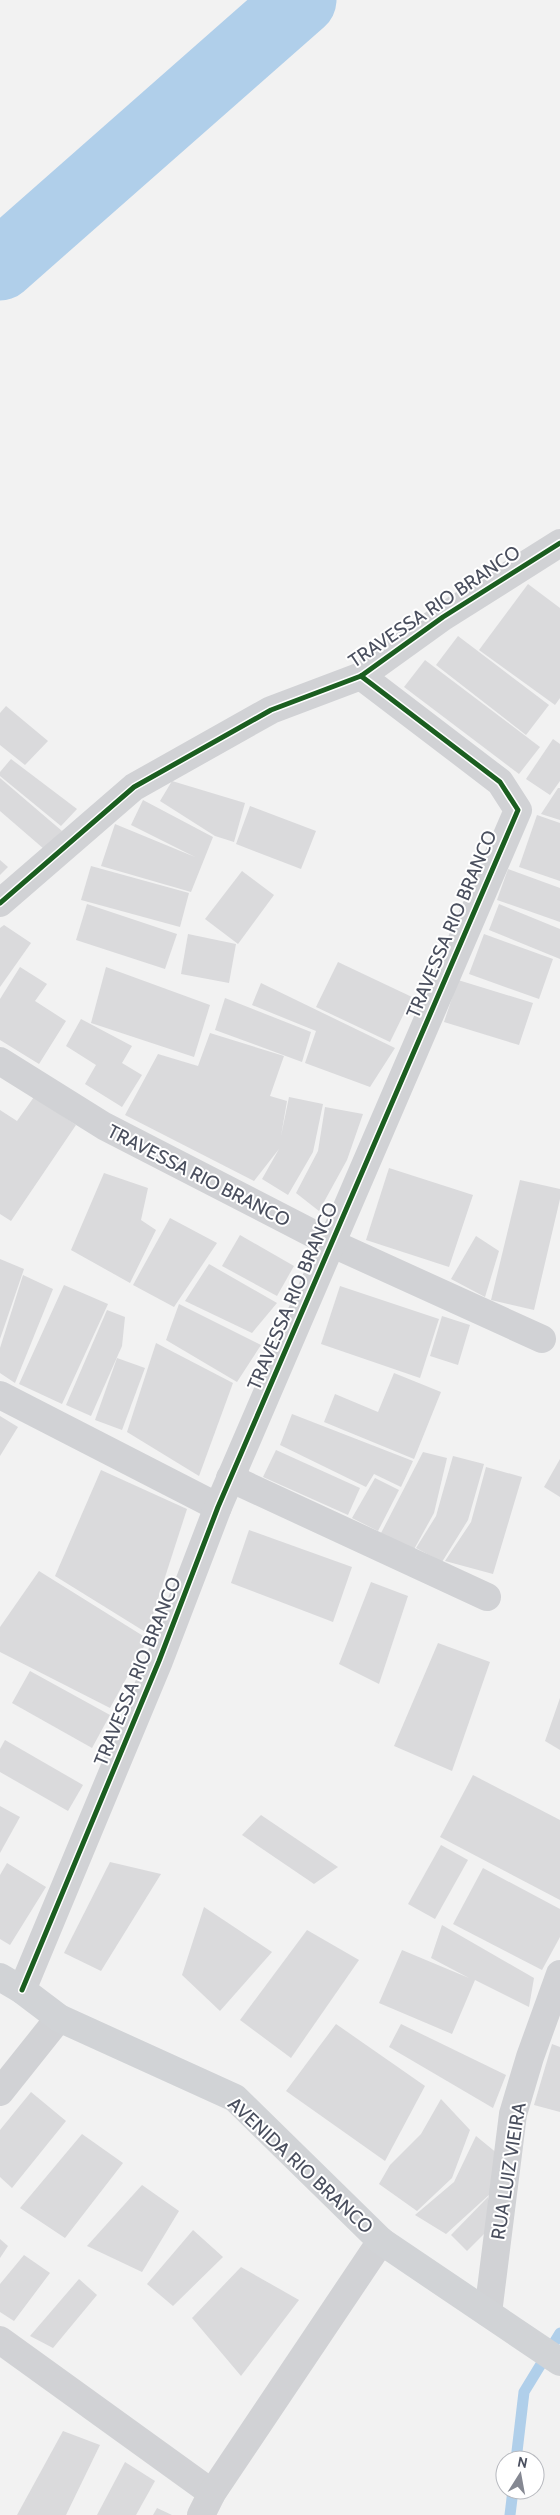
<svg xmlns="http://www.w3.org/2000/svg" width="560" height="2515" viewBox="0 0 560 2515" font-family="Cabin,sans-serif">
<style>
.lines{fill:none;stroke-linecap:round;stroke-linejoin:round}
.stream{stroke:#b0cfea;stroke-width:11}
.river{stroke:#b0cfea;stroke-width:71}
.building{fill:#dadadc}
.minor{stroke:#d1d2d5;stroke-width:28}
.secondary{stroke:#d1d3d6;stroke-width:28}
.cycleway-casing{stroke:#fff;stroke-width:8}
.cycleway{stroke:#1b5e20;stroke-width:5}
.labels{text-anchor:middle;stroke-width:4;stroke-linejoin:round;paint-order:stroke}
.street-label{font-size:19px;fill:#4a4f5e;stroke:#fff}
</style>
<rect width="100%" height="100%" fill="#f2f2f2"/>
<g class="lines">
<!-- stream -->
<g class="stream">
<path d="M516 2460 524 2392 560 2333"/>
<path d="M510 2515 513 2490"/>
</g>
<!-- river -->
<path class="river" d="M0 265 301 0"/>
</g>
<!-- building -->
<g class="building">
<path d="M528 584 560 608V698L555 705 479 650Z"/>
<path d="M458 636 549 705 526 735 436 665Z"/>
<path d="M425 660 540 747 519 774 404 687Z"/>
<path d="M6 706 48 741 25 765 0 745V713Z"/>
<path d="M553 739 560 744V781L550 795 526 779Z"/>
<path d="M11 759 77 809 61 826 0 776V772Z"/>
<path d="M0 778 62 831 44 849 0 811Z"/>
<path d="M172 781 245 803 234 842 215 836 160 801Z"/>
<path d="M558 788H560V820L541 814Z"/>
<path d="M143 800 213 837 191 892 101 866 115 824 195 857 131 825Z"/>
<path d="M250 806 316 831 301 869 236 844Z"/>
<path d="M537 815 560 823V881L519 867Z"/>
<path d="M0 860 8 867 0 875Z"/>
<path d="M91 866 189 893 180 927 81 900Z"/>
<path d="M508 869 560 888V922L497 900Z"/>
<path d="M242 871 274 895 238 944 205 919Z"/>
<path d="M87 904 177 934 165 969 76 940Z"/>
<path d="M499 904 560 929V959L489 930Z"/>
<path d="M4 925 31 943 0 987V928Z"/>
<path d="M188 934 236 944 229 983 181 974Z"/>
<path d="M484 934 553 959 539 999 469 974Z"/>
<path d="M338 962 412 997 390 1042 316 1007Z"/>
<path d="M20 967 47 984 35 1001 66 1021 39 1064 0 1040V999Z"/>
<path d="M106 967 210 1005 194 1057 91 1023Z"/>
<path d="M458 980 533 1003 519 1045 444 1022Z"/>
<path d="M261 983 395 1048 370 1087 305 1063 316 1031 252 1005Z"/>
<path d="M225 998 311 1032 302 1062 215 1030Z"/>
<path d="M81 1019 132 1046 122 1063 142 1075 122 1107 85 1084 96 1065 66 1046Z"/>
<path d="M210 1033 284 1056 270 1096 287 1101 281 1136 289 1097 323 1104 313 1152 288 1195 262 1179 279 1149 254 1181 125 1115 158 1054 198 1066Z"/>
<path d="M34 1097 76 1125 11 1221 0 1214V1110L17 1121Z"/>
<path d="M325 1107 363 1114 347 1160 319 1211 296 1193 318 1151Z"/>
<path d="M389 1168 473 1195 449 1267 366 1240Z"/>
<path d="M104 1173 148 1188 141 1220 156 1230 130 1283 71 1250Z"/>
<path d="M520 1180 560 1189V1199L534 1310 491 1300Z"/>
<path d="M170 1218 217 1243 174 1307 133 1285Z"/>
<path d="M240 1235 294 1266 277 1296 222 1266Z"/>
<path d="M476 1236 499 1251 485 1297 451 1279Z"/>
<path d="M0 1259 24 1269 0 1339Z"/>
<path d="M209 1264 277 1303 252 1333 185 1301Z"/>
<path d="M23 1275 53 1289 15 1383 0 1373V1348Z"/>
<path d="M64 1285 108 1304 62 1404 19 1384Z"/>
<path d="M340 1286 439 1319 420 1378 321 1344Z"/>
<path d="M179 1304 261 1345 237 1382 166 1340Z"/>
<path d="M107 1310 125 1317 122 1346 91 1416 66 1405Z"/>
<path d="M442 1316 470 1325 458 1365 430 1356Z"/>
<path d="M156 1343 233 1383 199 1476 127 1432Z"/>
<path d="M117 1358 145 1368 122 1430 95 1420Z"/>
<path d="M394 1373 441 1392 414 1459 324 1422 335 1394 378 1412Z"/>
<path d="M292 1414 413 1461 401 1487 374 1474 366 1487 280 1445Z"/>
<path d="M0 1416 18 1427 0 1456Z"/>
<path d="M276 1450 360 1488 348 1515 263 1477Z"/>
<path d="M423 1452 447 1458 434 1513 412 1553 380 1535Z"/>
<path d="M453 1456 484 1464 468 1520 442 1562 416 1548 436 1516Z"/>
<path d="M560 1459V1497L544 1487Z"/>
<path d="M486 1467 522 1477 493 1574 445 1561 471 1522Z"/>
<path d="M101 1470 187 1509 147 1633 55 1576Z"/>
<path d="M375 1478 399 1490 378 1531 352 1518Z"/>
<path d="M249 1530 352 1567 333 1622 231 1583Z"/>
<path d="M39 1571 148 1639 110 1708 0 1652V1627Z"/>
<path d="M371 1582 408 1596 379 1684 339 1664Z"/>
<path d="M438 1643 490 1662 452 1771 394 1746Z"/>
<path d="M30 1671 110 1715 92 1748 12 1703Z"/>
<path d="M560 1698V1750L545 1741Z"/>
<path d="M5 1740 83 1785 68 1811 0 1772V1749Z"/>
<path d="M473 1775 560 1820V1900L440 1837Z"/>
<path d="M0 1806 20 1817 0 1853Z"/>
<path d="M261 1815 338 1867 314 1884 242 1835Z"/>
<path d="M441 1845 468 1860 435 1919 408 1904Z"/>
<path d="M110 1862 161 1874 101 1971 64 1953Z"/>
<path d="M7 1863 46 1887 10 1945 0 1939V1875Z"/>
<path d="M483 1868 560 1909V1937L542 1970 453 1924Z"/>
<path d="M204 1907 272 1952 220 2011 182 1975Z"/>
<path d="M442 1925 534 1978 529 2007 475 1980 452 2034 379 2003 402 1950 469 1978 431 1958Z"/>
<path d="M307 1930 359 1960 291 2058 240 2020Z"/>
<path d="M336 2024 425 2086 385 2161 286 2091Z"/>
<path d="M401 2024 506 2075 493 2108 389 2047Z"/>
<path d="M552 2044 560 2047V2112L534 2105Z"/>
<path d="M31 2092 66 2121 12 2188 0 2177V2130Z"/>
<path d="M441 2099 470 2130 452 2178 417 2211 379 2184 390 2165 421 2134Z"/>
<path d="M82 2134 123 2163 65 2238 20 2208Z"/>
<path d="M476 2136 498 2154 491 2193 446 2234 415 2215 454 2182Z"/>
<path d="M142 2185 179 2211 142 2272 87 2246Z"/>
<path d="M488 2197 490 2228 467 2251 451 2235Z"/>
<path d="M193 2230 223 2257 173 2306 147 2284Z"/>
<path d="M0 2239 8 2246 0 2258Z"/>
<path d="M24 2255 50 2273 14 2321 0 2312V2284Z"/>
<path d="M241 2267 299 2300 241 2376 192 2318Z"/>
<path d="M79 2279 97 2295 53 2348 30 2336Z"/>
<path d="M63 2431 100 2445 66 2515H17Z"/>
<path d="M125 2462 155 2481 136 2515H97Z"/>
<path d="M157 2508 172 2515H153Z"/>
</g>
<g class="lines">
<!-- minor -->
<g class="minor">
<path d="M0 903 134 787 271 710 361 676 443 617 560 543"/>
<path d="M0 1061 104 1126 331 1243 542 1339"/>
<path d="M0 1395 218 1507"/>
<path d="M230 1478 487 1597"/>
<path d="M22 1990 159 1661 218 1507 518 810 500 782 361 676"/>
<path d="M0 2092 59 2018"/>
<path d="M488 2313 513 2114 530 2057 560 1974"/>
<path d="M0 2340 212 2493"/>
<path d="M201 2515 212 2493 381 2241"/>
</g>
<!-- secondary -->
<path class="secondary" d="M0 1977 22 1990 59 2018 235 2098 381 2241 560 2362"/>
<defs>
<g id="cycleway">
<path d="M0 903 134 787 271 710 361 676 443 617 560 543"/>
<path d="M22 1990 159 1661 218 1507 518 810 500 782 361 676"/>
</g>
</defs>
<!-- cycleway casing -->
<use href="#cycleway" class="cycleway-casing"/>
<!-- cycleway -->
<use href="#cycleway" class="cycleway"/>
</g>
<g class="labels">
<!-- street labels -->
<g class="street-label">
<text transform="translate(434 606) rotate(-34)" y="7">TRAVESSA RIO BRANCO</text>
<text transform="translate(451 924) rotate(-67)" y="7">TRAVESSA RIO BRANCO</text>
<text transform="translate(199 1175) rotate(27)" y="7">TRAVESSA RIO BRANCO</text>
<text transform="translate(292 1296) rotate(-67)" y="7">TRAVESSA RIO BRANCO</text>
<text transform="translate(137 1671) rotate(-68)" y="7">TRAVESSA RIO BRANCO</text>
<text transform="translate(301 2165) rotate(43)" y="7">AVENIDA RIO BRANCO</text>
<text transform="translate(508 2171) rotate(-81)" y="7">RUA LUIZ VIEIRA</text>
</g>
</g>
<!-- north arrow -->
<g transform="translate(520 2475) rotate(11)"><circle r="24" fill="#ffffff" stroke="#b7b9bf"/>
<path d="M0-4L9 19L0 12L-9 19Z" fill="#858892"/>
<text y="-8" font-size="14" font-weight="bold" text-anchor="middle" fill="#4a4f5e">N</text>
</g>
</svg>
